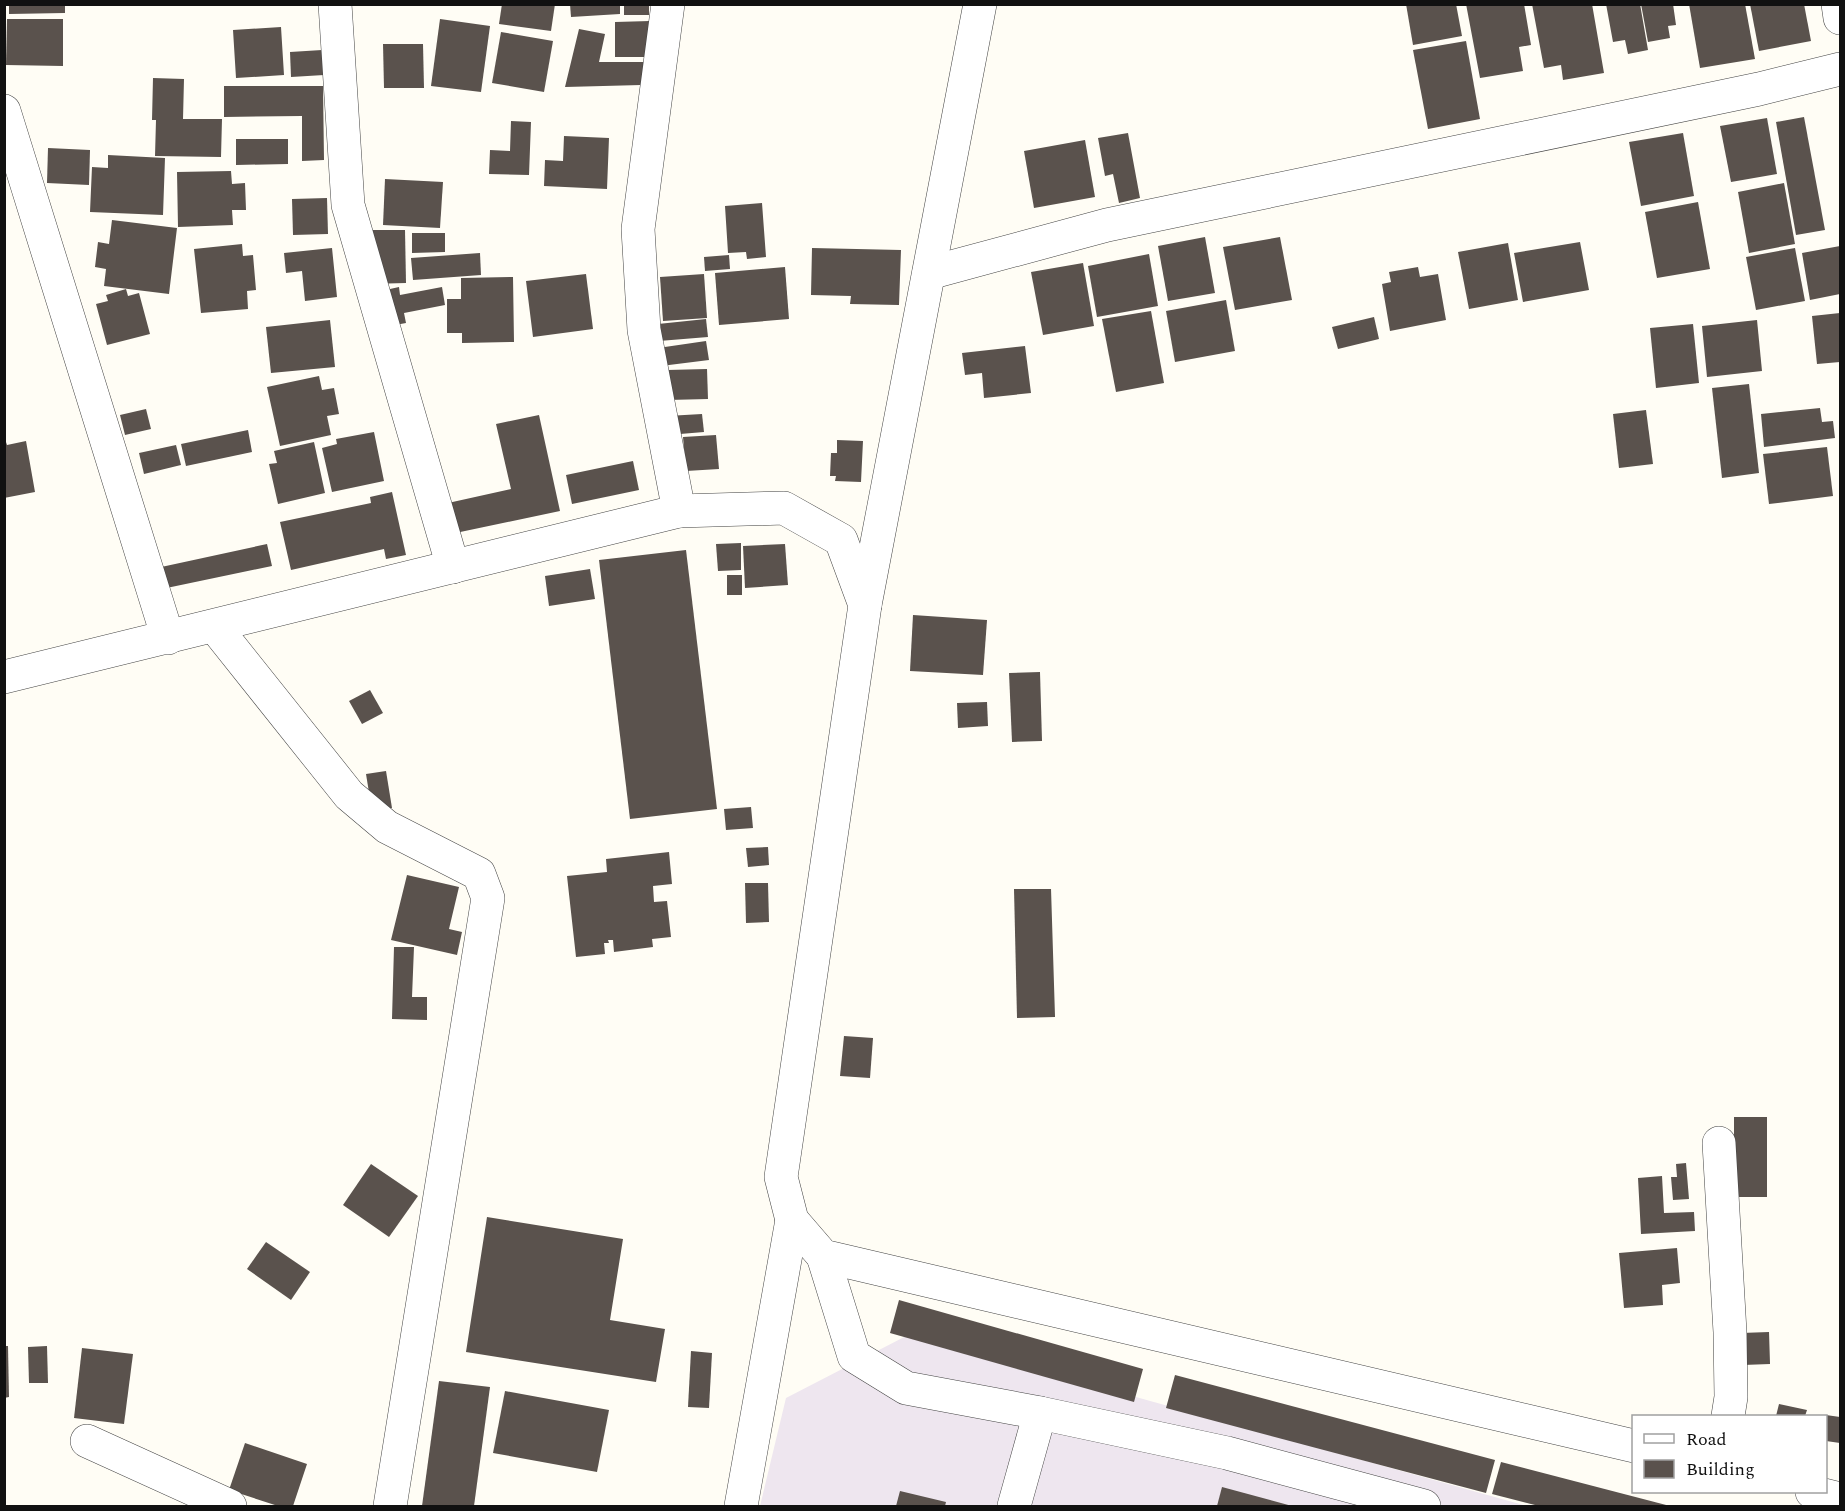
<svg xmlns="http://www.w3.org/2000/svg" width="1845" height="1511" viewBox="0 0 1845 1511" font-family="Spectral,serif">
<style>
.industrial{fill:#eee6ef}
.building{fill:#5a524d}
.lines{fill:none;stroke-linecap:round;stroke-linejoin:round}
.minor-casing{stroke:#444;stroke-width:34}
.minor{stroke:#fff;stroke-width:33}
</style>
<rect width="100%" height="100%" fill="#fffdf5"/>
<!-- industrial -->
<path class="industrial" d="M910 1334 1527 1506H760L786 1398Z"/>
<!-- building -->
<g class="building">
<path d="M9 4H65V13L9 14Z"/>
<path d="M502 4H555L551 31 499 24Z"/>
<path d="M570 4H620V14L571 17Z"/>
<rect x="624" y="4" width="25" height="11"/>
<path d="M1406 4H1456L1462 36 1413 45Z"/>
<path d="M1466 4H1524L1531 45 1519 47 1523 71 1480 78Z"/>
<path d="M1532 4H1592L1604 73 1563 80 1561 65 1544 68Z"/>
<path d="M1606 4H1640L1648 50 1628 54 1625 40 1613 42Z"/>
<path d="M1641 4H1673L1676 25 1668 26 1670 38 1648 42Z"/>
<path d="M1689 4H1745L1755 59 1700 68Z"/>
<path d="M1750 4H1804L1811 41 1759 51Z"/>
<path d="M7 19H63V66L6 65Z"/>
<path d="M440 19 490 26 481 92 431 86Z"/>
<path d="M650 21V57H615V22Z"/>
<path d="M281 27 284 75 236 78 233 30Z"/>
<path d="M579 29 605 34 599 62H644L641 85 565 87Z"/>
<path d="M501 32 553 41 544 92 492 83Z"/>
<path d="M1466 41 1480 119 1428 129 1413 50Z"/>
<path d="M383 44H423L424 88H384Z"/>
<path d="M322 50 324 75 291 77 290 52Z"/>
<path d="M153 78 184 79 183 119H222L221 157 155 156 156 120H152Z"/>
<path d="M224 86H323L324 160 302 161V116L224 117Z"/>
<path d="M1804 117 1825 230 1796 235 1776 122Z"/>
<path d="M1767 118 1777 174 1731 182 1720 126Z"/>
<path d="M511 121 531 122 529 175 489 174 490 150 510 151Z"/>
<path d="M1128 133 1140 198 1119 203 1113 174 1105 176 1098 138Z"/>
<path d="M1683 133 1694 196 1641 206 1629 142Z"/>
<path d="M564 136 609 138 607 189 544 186 545 160 563 161Z"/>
<path d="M236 139H288V164L236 165Z"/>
<path d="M1085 140 1095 197 1034 208 1024 151Z"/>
<path d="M48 148 90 150 89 185 47 183Z"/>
<path d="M108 155 165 158 163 215 90 212 92 167 108 168Z"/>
<path d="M231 171 232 184 245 183 246 210H232L233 225 178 227 177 172Z"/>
<path d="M385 179 443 182 440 228 383 225Z"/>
<path d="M1784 183 1795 244 1749 253 1738 192Z"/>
<path d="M327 198 328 234 293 235 292 199Z"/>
<path d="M1698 202 1710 269 1657 278 1645 212Z"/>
<path d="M762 203 766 257 747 259 746 252 728 253 725 206Z"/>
<path d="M112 220 177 228 169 294 104 286 106 269 95 267 98 242 109 244Z"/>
<path d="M368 230H405L406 283 369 284Z"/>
<path d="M412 233H445V252L412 253Z"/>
<path d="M1205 237 1215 293 1168 301 1158 246Z"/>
<path d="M1280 237 1292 300 1235 310 1223 247Z"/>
<path d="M1580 242 1589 290 1523 302 1514 253Z"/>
<path d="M1508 243 1518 300 1469 309 1458 252Z"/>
<path d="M242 244 243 256 253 255 256 290 247 291 248 309 201 313 194 249Z"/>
<path d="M1840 246V294L1810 300 1802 253Z"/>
<path d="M332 248 337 297 305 301 302 271 286 273 284 253Z"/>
<path d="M812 248 901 250 899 305 850 304 851 296 811 295Z"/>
<path d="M1795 248 1805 301 1756 310 1746 257Z"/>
<path d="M480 253 481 275 413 280 411 258Z"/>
<path d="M1149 254 1158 306 1097 317 1088 266Z"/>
<path d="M729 255 730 269 705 271 704 257Z"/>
<path d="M1083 263 1094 326 1043 335 1031 272Z"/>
<path d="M785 267 789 319 719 325 715 273Z"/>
<path d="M1418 267 1420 277 1438 274 1446 320 1390 331 1382 284 1391 282 1389 272Z"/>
<path d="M586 274 593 329 533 337 526 281Z"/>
<path d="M704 274 707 318 663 321 660 277Z"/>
<path d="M513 277 514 342 462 343V333H447V299H461V278Z"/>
<path d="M399 287 400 295 442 287 445 305 404 313 406 323 379 328 372 293Z"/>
<path d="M126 289 128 296 139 293 150 334 107 345 96 304 108 301 106 295Z"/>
<path d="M1226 300 1235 351 1175 362 1166 311Z"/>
<path d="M1151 311 1164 383 1116 392 1102 319Z"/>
<path d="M1840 313V362L1817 364 1812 316Z"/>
<path d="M1374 317 1379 339 1338 349 1332 327Z"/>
<path d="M706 319 708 337 659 341 658 324Z"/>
<path d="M330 320 335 367 271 373 266 327Z"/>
<path d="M1757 320 1762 371 1707 377 1702 326Z"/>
<path d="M1693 324 1699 383 1656 388 1650 328Z"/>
<path d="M706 341 709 360 661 366 658 348Z"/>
<path d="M1025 346 1031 393 984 398 982 373 965 375 962 353Z"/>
<path d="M707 369 708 399 668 400 667 370Z"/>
<path d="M319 376 322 390 334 388 339 414 327 416 331 435 280 446 267 387Z"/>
<path d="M1749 384 1759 473 1722 478 1712 388Z"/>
<path d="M1820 408 1822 422 1833 421 1835 438 1764 447 1761 414Z"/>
<path d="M146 409 151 429 125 435 120 415Z"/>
<path d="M1646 410 1653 464 1619 468 1613 414Z"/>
<path d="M702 414 704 432 680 434 667 416Z"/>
<path d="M539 415 560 511 446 535 439 505 511 489 496 424Z"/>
<path d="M248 430 252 452 186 466 181 444Z"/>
<path d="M374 432 384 481 332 492 322 448 337 444 336 439Z"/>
<path d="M716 435 719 469 686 471 683 437Z"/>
<path d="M4 436 7 445 26 441 35 492 4 498Z"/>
<path d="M837 440 863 441 861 482 835 481 836 476H830L831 453H837Z"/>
<path d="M314 442 325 493 278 504 269 464 277 463 274 451Z"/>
<path d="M176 445 181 465 144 474 139 453Z"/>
<path d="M1827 447 1833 496 1769 504 1763 454Z"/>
<path d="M633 461 639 490 572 504 566 475Z"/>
<path d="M392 492 406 555 386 559 384 549 291 570 280 522 371 503 370 497Z"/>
<path d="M741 543V570L718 571 716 544Z"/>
<path d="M267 544 272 566 157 590 152 569Z"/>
<path d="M785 544 788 585 745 588 743 546Z"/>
<path d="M686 550 717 809 630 819 599 560Z"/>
<path d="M590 569 595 599 549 606 545 576Z"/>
<rect x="727" y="575" width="15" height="20"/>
<path d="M913 615 987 620 983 675 910 671Z"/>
<path d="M1040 672 1042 741 1012 742 1009 673Z"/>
<path d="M370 690 383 713 362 724 349 701Z"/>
<path d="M987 702 988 726 958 728 957 703Z"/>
<path d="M386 771 392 808 372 811 366 774Z"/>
<path d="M751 807 753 828 726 830 724 809Z"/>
<path d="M768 847 769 865 748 867 746 848Z"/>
<path d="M669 852 672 884 653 886 654 902 667 901 671 937 652 939 653 947 614 952 613 940H608L609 943H604L605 954 576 957 567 876 607 872 606 859Z"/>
<path d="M407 875 459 887 449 929 462 932 457 955 391 940Z"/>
<path d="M745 883H768L769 922 746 923Z"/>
<path d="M1014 889H1051L1055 1017 1017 1018Z"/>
<path d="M394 947H414L412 997H427V1020L392 1019Z"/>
<path d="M844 1036 873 1038 870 1078 840 1076Z"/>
<rect x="1734" y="1117" width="33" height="80"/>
<path d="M1686 1163 1689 1199 1673 1200 1671 1177H1677L1676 1164Z"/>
<path d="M371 1164 418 1196 389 1237 343 1205Z"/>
<path d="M1662 1176 1664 1213 1694 1212 1695 1231 1641 1234 1638 1178Z"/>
<path d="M487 1217 623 1239 610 1320 665 1329 656 1382 466 1352Z"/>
<path d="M266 1242 310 1272 291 1300 247 1269Z"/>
<path d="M1677 1248 1680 1283 1662 1285 1663 1305 1624 1308 1619 1253Z"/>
<path d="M899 1300 1143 1369 1134 1402 890 1333Z"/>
<path d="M1769 1332 1770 1364 1743 1365 1741 1333Z"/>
<path d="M4 1346H8L9 1397 4 1398Z"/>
<path d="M47 1346 48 1383H29L28 1347Z"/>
<path d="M82 1348 133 1354 124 1424 74 1418Z"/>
<path d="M691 1351 712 1353 709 1408 688 1407Z"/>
<path d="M1175 1375 1495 1460 1486 1493 1166 1408Z"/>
<path d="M439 1381 490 1387 474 1506H422Z"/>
<path d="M505 1391 609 1410 597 1472 493 1453Z"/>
<path d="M1779 1404 1807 1410 1805 1416H1776Z"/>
<path d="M1826 1415 1840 1417V1443L1826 1441Z"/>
<path d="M245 1443 307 1464 293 1506H278L229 1490Z"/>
<path d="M1501 1462 1670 1506H1539L1492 1494Z"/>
<path d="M1222 1487 1292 1506H1217Z"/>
<path d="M900 1491 946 1502 945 1506H896Z"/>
</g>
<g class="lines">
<defs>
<g id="minor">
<path d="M335 4 348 205 453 567"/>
<path d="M668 4 638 229 644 330 679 511"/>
<path d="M1838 4 1840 18"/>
<path d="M4 111 168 638"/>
<path d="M929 273 1107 225 1759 89 1840 69"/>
<path d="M865 605 980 4"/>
<path d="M215 627 349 795 387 827 479 874 488 898 390 1506"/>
<path d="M4 677 679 511 784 508 841 540 865 605 781 1177 792 1220 823 1256 1634 1446"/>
<path d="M1719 1143 1730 1332 1731 1397 1728 1416"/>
<path d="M823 1256 854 1356 906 1388 1040 1413 1227 1453 1424 1506"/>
<path d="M87 1441 230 1506"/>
<path d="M1812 1492 1840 1499"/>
<path d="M741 1506 792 1220"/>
<path d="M1014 1506 1040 1413"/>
</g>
</defs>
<!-- minor casing -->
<use href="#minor" class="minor-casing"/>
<!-- minor -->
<use href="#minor" class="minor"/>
</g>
<!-- border -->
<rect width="1845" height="1511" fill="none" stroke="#111111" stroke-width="12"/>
<!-- legend -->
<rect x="1632" y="1415" width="195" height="78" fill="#ffffff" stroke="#a0a0a0" stroke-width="1.5"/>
<rect x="1644" y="1434" width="30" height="9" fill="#ffffff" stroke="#a0a0a0" stroke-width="1.5"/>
<text x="1686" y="1445" font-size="18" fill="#111111">Road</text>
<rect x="1644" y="1460" width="30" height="18" fill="#5a524d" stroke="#a0a0a0" stroke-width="1.5"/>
<text x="1686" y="1475" font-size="18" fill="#111111">Building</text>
</svg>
